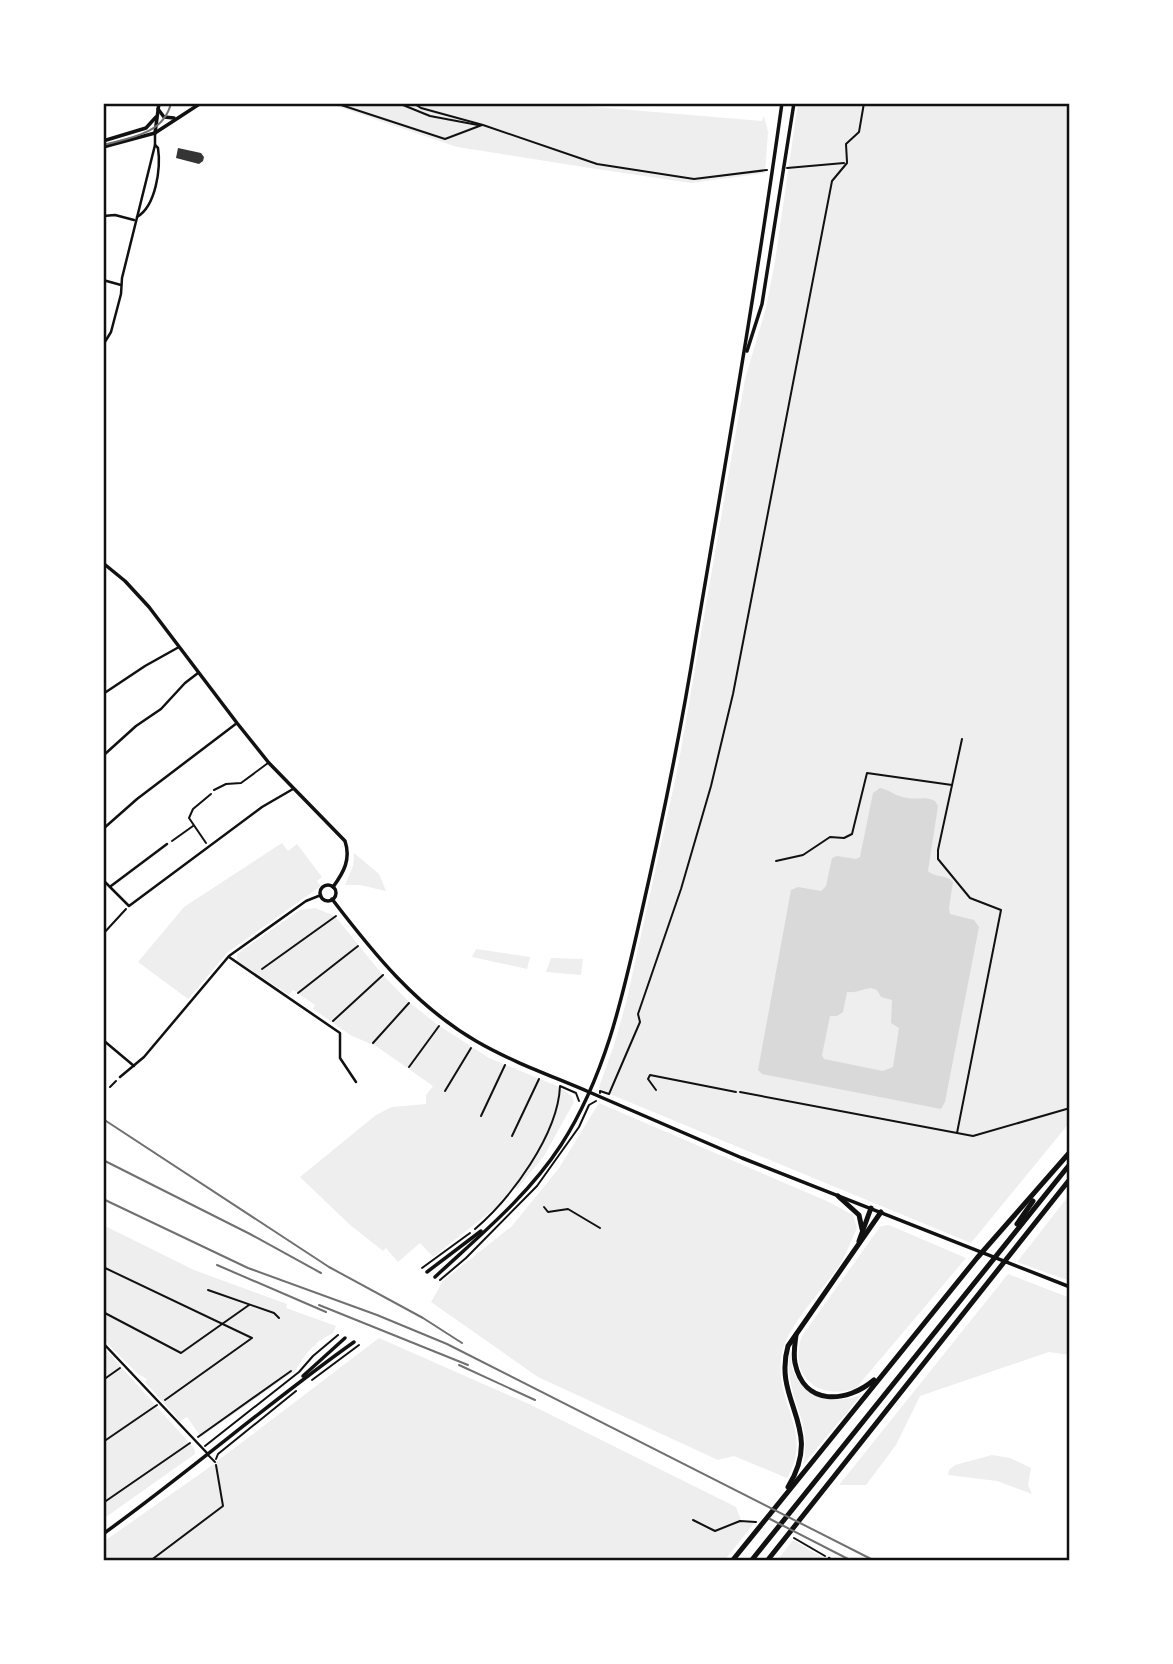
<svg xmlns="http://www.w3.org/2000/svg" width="1173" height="1664" viewBox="0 0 1173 1664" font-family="'Work Sans',sans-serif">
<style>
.green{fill:#eee}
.water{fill:#d9d9d9;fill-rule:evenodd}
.building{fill:#353535}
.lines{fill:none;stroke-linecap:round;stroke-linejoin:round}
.path{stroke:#111;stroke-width:2}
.service{stroke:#111;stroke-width:2}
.minor{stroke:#111;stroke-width:2.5}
.tertiary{stroke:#111;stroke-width:3.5}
.secondary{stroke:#111;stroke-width:3.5}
.motorway{stroke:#111;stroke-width:5}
.tram{stroke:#707070;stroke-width:2}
.rail{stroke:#707070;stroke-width:2}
.neatline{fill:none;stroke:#111;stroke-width:2.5}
</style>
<rect width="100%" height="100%" fill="#fff"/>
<!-- green -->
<g class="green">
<path d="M310 103H548L762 121 764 116 768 132 765 173 691 183 590 168 457 147 336 106Z"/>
<path d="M798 103H1070V1122L971 1243 600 1090 599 1087 615 1042 627 999 678 767 745 379 766 308 775 261Z"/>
<path d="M282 843 288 851 297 844 322 877 317 881 321 886 228 952 188 999 138 962 184 907Z"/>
<path d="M354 853 379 874 386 891 360 885H345L353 866Z"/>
<path d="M315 908 335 916 382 974 410 1003 438 1025 489 1058 557 1086 572 1096 574 1102 544 1156 517 1189 513 1187 495 1208 433 1257 420 1243 398 1262 386 1248 383 1251 349 1224 300 1177 376 1115 392 1107 426 1104V1095L433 1086 376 1046 352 1036 313 1009 315 1005 293 990 289 995 237 961V954L300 910Z"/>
<path d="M476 949 530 957 527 969 472 957Z"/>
<path d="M551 958 583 959 581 975 546 972Z"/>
<path d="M599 1103 829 1202 853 1215 857 1228C851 1241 846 1255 838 1267 821 1293 785 1327 781 1358 775 1403 814 1433 787 1478L734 1456 718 1460 538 1377 431 1302 443 1281 512 1226 559 1168Z"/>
<path d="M1070 1194V1281L1017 1262Z"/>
<path d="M103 1225 194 1270 287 1304 286 1308 336 1326 333 1333 319 1341 306 1354 295 1371 201 1437 187 1417 180 1421 145 1382 147 1379 138 1374 103 1339Z"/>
<path d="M889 1225 966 1258 856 1388C819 1402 787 1375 802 1336L877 1231 881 1226Z"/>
<path d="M1008 1274 1070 1298V1355L1049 1352 920 1396 896 1445 866 1485H839Z"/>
<path d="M379 1338 529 1404 736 1507 742 1523 755 1522 724 1561H103V1542L207 1469Z"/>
<path d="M103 1347 194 1448 195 1454 103 1519Z"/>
<path d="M790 1349C791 1354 791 1363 793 1370 803 1399 836 1406 862 1394L803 1465C814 1417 782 1396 790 1349Z"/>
<path d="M992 1455 1010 1458 1031 1468 1028 1485 1032 1494 997 1481 948 1475 949 1470 955 1465Z"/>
<path d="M793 1540 828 1561H777Z"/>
</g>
<!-- water -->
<path class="water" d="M880 788C890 790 897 797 907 798 918 800 924 796 935 801L938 806 928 871C935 878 946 874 953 882L949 908 950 914 974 920 979 927 945 1102 941 1109 762 1074 758 1070 791 890 798 887 821 891 826 886 832 858 837 856 856 859 860 857 873 793ZM871 988 877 990 881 997 892 1000 891 1023 899 1028 893 1067 883 1071 824 1059 822 1055 830 1016H837L843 1012 847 992C857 993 862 989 871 988Z"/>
<!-- building -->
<path class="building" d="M178 148 201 153 204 157 203 161 199 164 176 158Z"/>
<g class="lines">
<!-- path -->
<g class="path">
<path d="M335 103 445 139 482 125"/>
<path d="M398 103 430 116 478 125"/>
<path d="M413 103 421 108 483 125 597 164 694 179 767 170"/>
<path d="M847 162 846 144 859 132 864 103"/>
<path d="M787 168 844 163"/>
<path d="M172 841 193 826"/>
<path d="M206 843 189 818 193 809 211 794"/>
<path d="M776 861 803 855 830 837 844 838 852 834 867 773 952 785"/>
<path d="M103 934 126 909"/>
<path d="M262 969 336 916"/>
<path d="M298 993 358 946"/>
<path d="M333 1021 383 975"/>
<path d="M373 1043 409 1003"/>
<path d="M409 1067 439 1026"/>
<path d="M110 1087 116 1081"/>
<path d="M445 1091 471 1048"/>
<path d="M740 1092 973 1136 1070 1108"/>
<path d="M600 1093V1091L609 1094 640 1022 638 1014 681 889 711 786 733 694 832 181 847 163"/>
<path d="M481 1116 505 1065"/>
<path d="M957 1133 1001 910 970 898 938 859V850L962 739"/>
<path d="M512 1136 539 1079"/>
<path d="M475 1229C511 1198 558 1135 560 1086L576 1093 579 1101"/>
<path d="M103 1267 252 1338 165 1400"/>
<path d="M422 1268 470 1233"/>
<path d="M440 1280 466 1258 537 1186 579 1127 589 1105 596 1101"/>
<path d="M208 1290 274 1313 279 1318"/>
<path d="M103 1312 181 1353 249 1305"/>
<path d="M103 1380 120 1368"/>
<path d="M312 1380 359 1345"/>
<path d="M198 1437 291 1371"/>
<path d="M103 1442 157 1405"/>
<path d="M205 1446 299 1372 313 1356 338 1335"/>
<path d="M216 1459 218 1454 296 1391"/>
<path d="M103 1503 190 1443"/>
<path d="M693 1520 715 1531 740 1521 756 1522"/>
<path d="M794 1538 825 1556"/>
<path d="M150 1561 223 1506 216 1465"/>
</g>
<!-- service -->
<g class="service">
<path d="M214 790 226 784 241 783 268 763"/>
<path d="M656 1090 648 1079 650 1075 736 1092"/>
<path d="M544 1207 548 1212 568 1209 600 1228"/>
<path d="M207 1454 215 1462"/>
</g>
<!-- minor -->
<g class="minor">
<path d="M103 216 115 215 134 220"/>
<path d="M137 217C156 206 161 168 158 148L155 145"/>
<path d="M103 280 121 285"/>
<path d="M103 345 111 332 121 294 122 278 155 145V133"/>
<path d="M103 694 145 666 179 647"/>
<path d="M105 754 136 726 161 709 185 683 198 673"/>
<path d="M103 829 137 799 237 723"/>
<path d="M103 880 129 906 262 807 293 789"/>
<path d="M111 886 167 844"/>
<path d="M229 957 340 1033V1058L356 1082"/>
<path d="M103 1040 134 1066"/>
<path d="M120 1077 144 1057 229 956 306 901 321 895"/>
<path d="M103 1343 207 1453"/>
<path d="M829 1558 832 1561"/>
</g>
<!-- tertiary -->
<g class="tertiary">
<path d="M158 109 164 117 174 118"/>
<path d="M155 133 159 103"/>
<path d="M103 141 146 128 156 117"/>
<path d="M103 147 155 133 201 103"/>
<path d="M103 563 125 581 149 607 237 723 269 763 345 841C351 859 344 872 333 887"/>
<circle cx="328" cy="893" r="8"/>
<path d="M332 899C374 954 416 1006 476 1041 512 1062 552 1076 589 1092"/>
</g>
<!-- secondary -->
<g class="secondary">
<path d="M747 351 762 304 794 103"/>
<path d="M589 1092 742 1158 1070 1287"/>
<path d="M427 1272 481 1231"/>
<path d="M435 1277C479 1236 528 1196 561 1145 606 1075 623 995 641 915 662 823 681 731 696 637 726 460 757 282 782 103"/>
<path d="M303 1376 345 1338"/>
<path d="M103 1534C188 1473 268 1403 354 1342"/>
</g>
<!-- motorway -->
<g class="motorway">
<path d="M838 1196 859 1215 862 1229"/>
<path d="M1017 1224 1033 1201"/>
<path d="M859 1241 871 1208"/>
<path d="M796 1335C795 1344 793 1354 795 1363 804 1407 847 1403 874 1380"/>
<path d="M788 1487C825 1427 772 1402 788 1346L881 1212"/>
<path d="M732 1561 977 1258 1070 1152"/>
<path d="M751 1561 1070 1164"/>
<path d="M767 1561 1070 1179"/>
</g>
<!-- tram -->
<path class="tram" d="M103 145C130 138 164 134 171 103"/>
<!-- rail -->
<g class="rail">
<path d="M103 1119 329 1267 423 1318 462 1343"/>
<path d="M103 1160 250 1234 321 1273"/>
<path d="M103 1199 248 1268 377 1315 447 1344 875 1561"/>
<path d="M217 1265 326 1312"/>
<path d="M319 1305 468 1365"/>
<path d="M459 1365 535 1400"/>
<path d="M770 1519 852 1561"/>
</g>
</g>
<!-- border -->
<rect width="1173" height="1664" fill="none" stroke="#ffffff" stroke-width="210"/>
<rect x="105" y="105" width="963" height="1454" class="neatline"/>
</svg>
